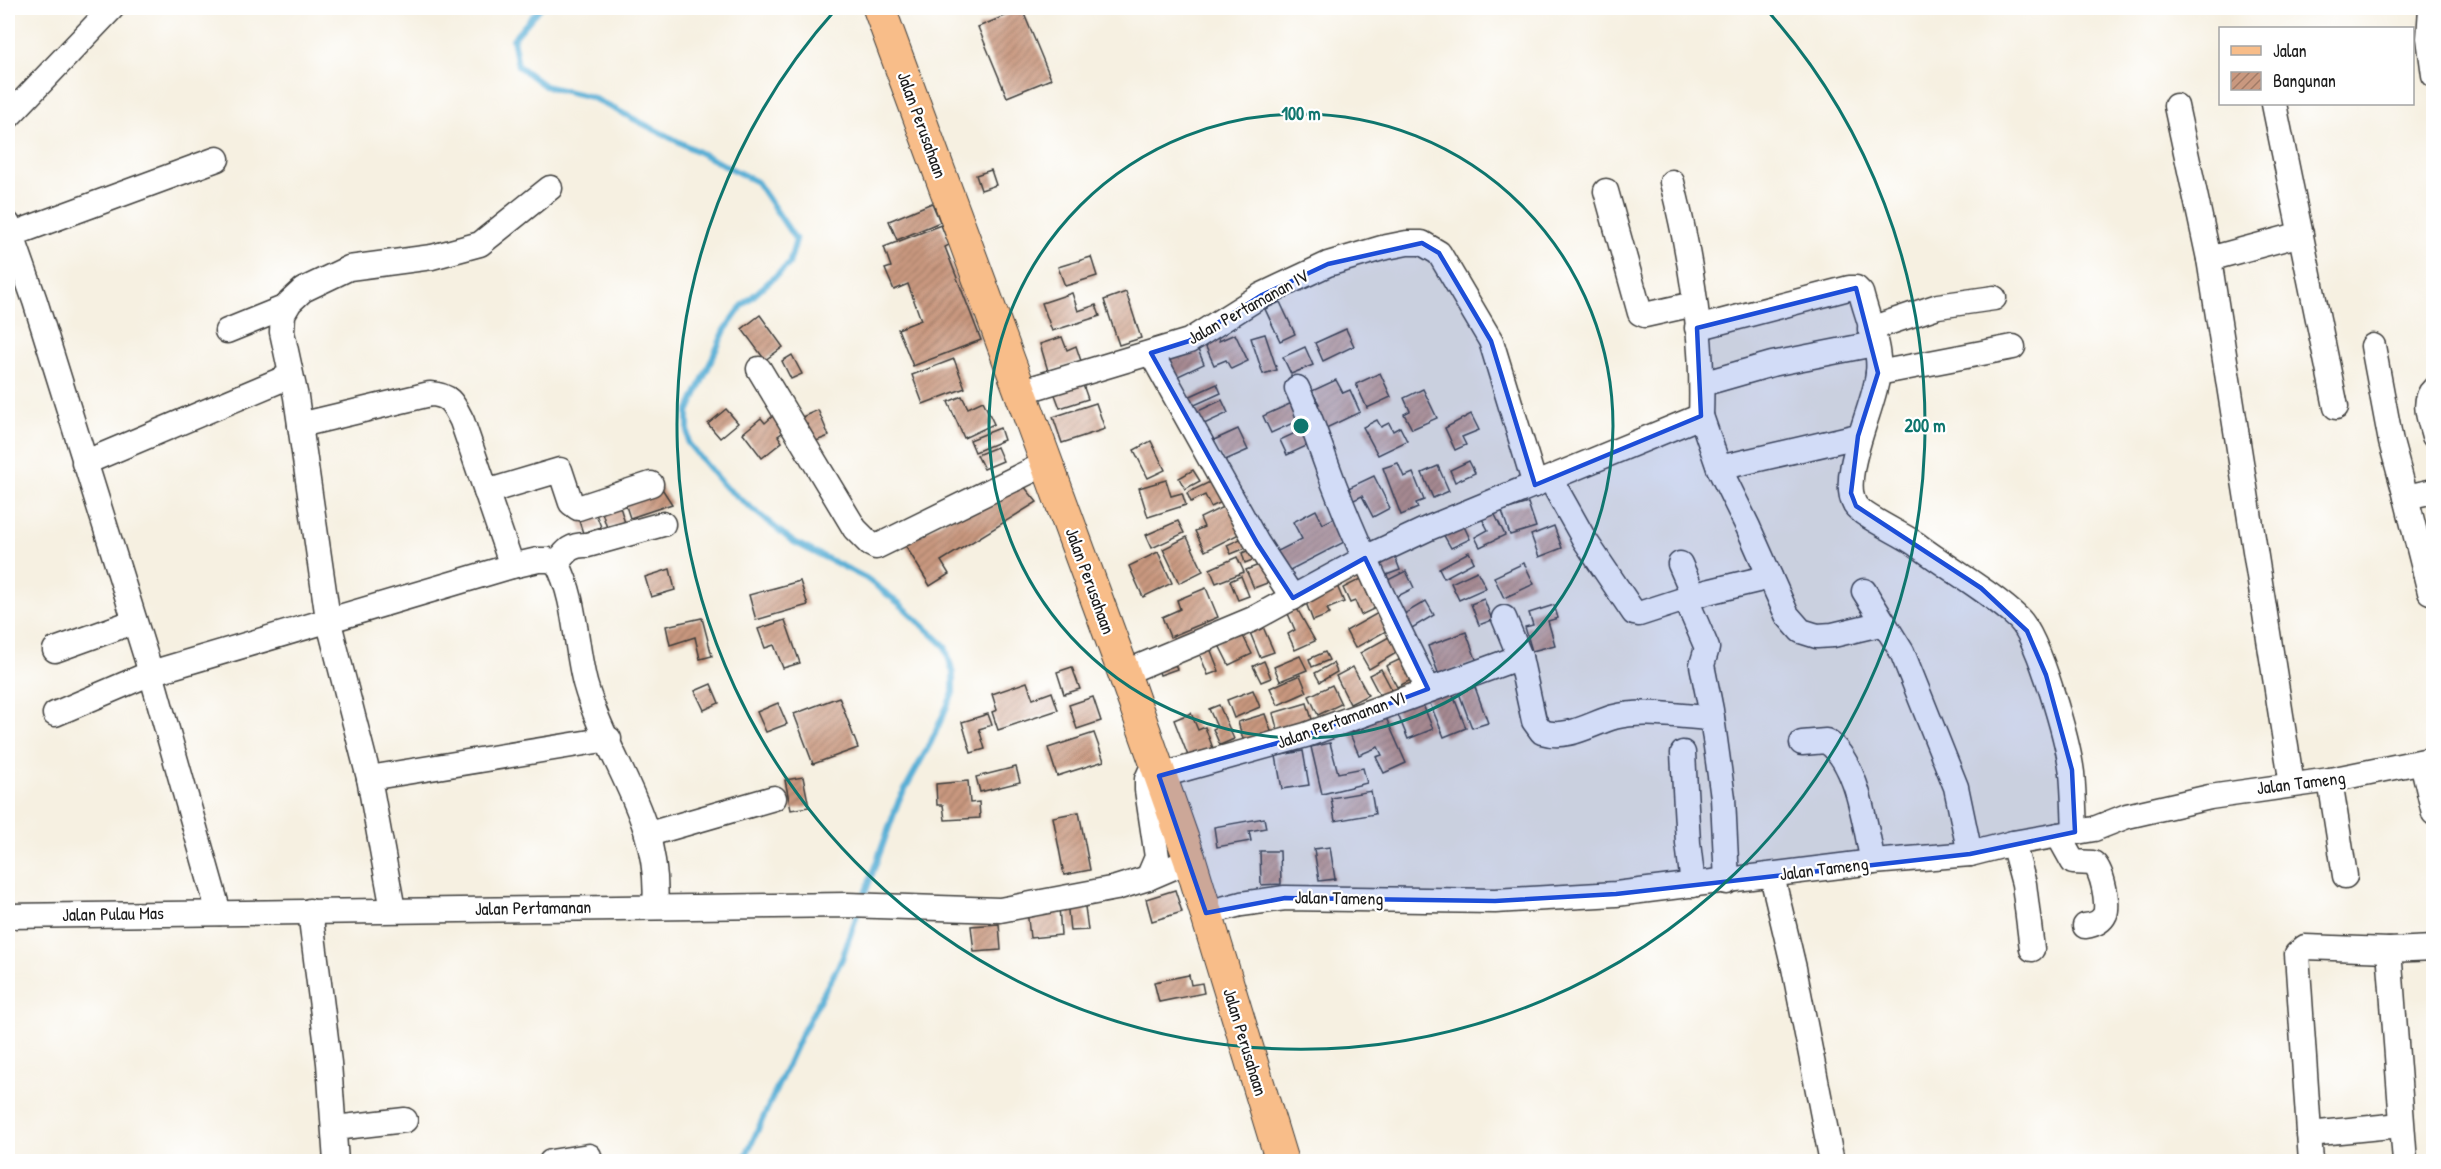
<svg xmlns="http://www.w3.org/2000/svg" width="2441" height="1169" viewBox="0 0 2441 1169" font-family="'Patrick Hand',sans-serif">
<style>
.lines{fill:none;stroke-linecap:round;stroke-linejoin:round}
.stream{stroke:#58afd5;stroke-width:6}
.building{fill:url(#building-hatch)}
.minor-casing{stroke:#3d3c3a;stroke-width:27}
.major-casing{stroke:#3d3c3a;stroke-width:34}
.minor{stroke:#fff;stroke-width:24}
.major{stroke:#f8bd89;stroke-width:32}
.marked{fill:#1d4ed8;fill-opacity:0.2;stroke:#1d4ed8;stroke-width:4.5;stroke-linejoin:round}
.ring{fill:none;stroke:#0f766e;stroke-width:3}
.labels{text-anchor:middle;stroke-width:4.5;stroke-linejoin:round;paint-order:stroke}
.street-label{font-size:18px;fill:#1c1c1c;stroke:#fff}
.centre{fill:#0f766e;stroke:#fff;stroke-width:3}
.ring-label{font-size:18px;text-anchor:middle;font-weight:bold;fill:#0f766e;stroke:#fff;stroke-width:4.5;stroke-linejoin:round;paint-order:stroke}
</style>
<defs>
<pattern id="building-hatch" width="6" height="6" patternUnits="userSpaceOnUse" patternTransform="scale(1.5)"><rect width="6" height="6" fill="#c9987f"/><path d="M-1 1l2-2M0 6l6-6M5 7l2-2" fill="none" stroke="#a27b67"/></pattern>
</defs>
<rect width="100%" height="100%" fill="#fff"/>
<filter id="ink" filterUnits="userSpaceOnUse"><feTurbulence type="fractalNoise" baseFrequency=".0167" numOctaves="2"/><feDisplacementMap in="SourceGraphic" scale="12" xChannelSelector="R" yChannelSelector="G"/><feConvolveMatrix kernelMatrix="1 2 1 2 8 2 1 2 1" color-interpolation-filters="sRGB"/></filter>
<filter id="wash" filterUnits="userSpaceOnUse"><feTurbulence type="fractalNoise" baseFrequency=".008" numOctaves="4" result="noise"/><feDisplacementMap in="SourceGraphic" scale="24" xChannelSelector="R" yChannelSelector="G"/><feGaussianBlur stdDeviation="1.35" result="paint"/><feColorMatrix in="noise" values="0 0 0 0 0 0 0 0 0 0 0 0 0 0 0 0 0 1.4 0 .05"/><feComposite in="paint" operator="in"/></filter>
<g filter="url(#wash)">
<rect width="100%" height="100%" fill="#f6f0e1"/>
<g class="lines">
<!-- stream -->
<g class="stream">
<path d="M540 8 513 39 518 66 545 86 591 97 757 182 796 240 789 264 742 306 725 330 688 412V443L723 485 792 541 866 578 900 604 945 646 953 673V693L931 742 899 800 863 899"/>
<path d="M743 1162 801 1035 842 959 858 912"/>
</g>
</g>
<g id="blocks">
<!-- building -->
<g class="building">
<path d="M1022 9 1051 79 1007 97 978 27Z"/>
<path d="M991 170 996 185 981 190 976 175Z"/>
<path d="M932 203 940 222 897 240 889 221Z"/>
<path d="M941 225 949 245 945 247 981 340 913 366 898 329 921 320 908 284 894 290 885 269 891 267 884 247Z"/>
<path d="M1091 257 1097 276 1065 286 1058 267Z"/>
<path d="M1126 292 1141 338 1119 345 1104 300Z"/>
<path d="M1072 293 1078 311 1096 305 1100 316 1052 331 1042 303Z"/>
<path d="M1280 302 1295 334 1280 341 1265 309Z"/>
<path d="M760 315 783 347 765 360 742 329Z"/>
<path d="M1346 329 1354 346 1323 361 1315 343Z"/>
<path d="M1215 332 1219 341 1235 334 1248 361 1231 369 1226 360 1214 365 1202 338Z"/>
<path d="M1265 334 1277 370 1263 374 1251 338Z"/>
<path d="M1062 337 1067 350 1076 346 1081 361 1048 371 1040 344Z"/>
<path d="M1196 345 1204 364 1172 379 1163 360Z"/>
<path d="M1305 347 1313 365 1291 374 1283 357Z"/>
<path d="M792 355 802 374 791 379 782 361Z"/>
<path d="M954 359 965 388 923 404 912 375Z"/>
<path d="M1380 373 1391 397 1367 408 1356 384Z"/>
<path d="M1336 380 1343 393 1350 390 1360 412 1322 430 1312 407 1319 404 1312 391Z"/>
<path d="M1082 382 1088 399 1060 408 1054 392Z"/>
<path d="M1217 384 1221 393 1188 408 1184 399Z"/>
<path d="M1423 389 1437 418 1412 429 1404 414 1410 411 1404 398Z"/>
<path d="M962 396 968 408 983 401 994 424 964 438 948 402Z"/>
<path d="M1222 400 1228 413 1202 425 1196 412Z"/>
<path d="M1294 402 1302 419 1271 433 1263 416Z"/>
<path d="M1096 403 1105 429 1062 443 1053 417Z"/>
<path d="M726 409 738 423 720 438 708 424Z"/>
<path d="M818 410 829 436 811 443 800 418Z"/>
<path d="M1471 414 1479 430 1462 437 1466 445 1455 450 1445 428Z"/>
<path d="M774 415 786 430 778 436 782 442 762 458 743 433 761 418 765 423Z"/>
<path d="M1377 420 1381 427 1389 423 1393 431 1400 427 1407 441 1378 455 1363 427Z"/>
<path d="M1308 427 1315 442 1287 455 1280 440Z"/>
<path d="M1000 428 1004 440 975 452 970 440Z"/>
<path d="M1238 429 1248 450 1223 461 1214 440Z"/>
<path d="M1151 441 1165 470 1148 478 1134 450Z"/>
<path d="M997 447 1003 461 984 469 977 455Z"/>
<path d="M1469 461 1475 473 1455 482 1450 470Z"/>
<path d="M1398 463 1404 477 1413 473 1424 500 1416 503 1418 508 1401 515 1383 468Z"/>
<path d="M1438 466 1449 491 1433 498 1422 473Z"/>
<path d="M1193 470 1200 481 1185 489 1179 478Z"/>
<path d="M1374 476 1390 508 1373 517 1362 496 1350 502 1344 490Z"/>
<path d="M1218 478 1226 500 1211 507 1205 495 1191 502 1187 493Z"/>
<path d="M1018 479 1037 502 941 561 949 574 930 586 904 543Z"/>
<path d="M1166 480 1171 496 1182 493 1186 505 1148 517 1139 488Z"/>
<path d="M659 484 672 504 630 518 624 500Z"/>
<path d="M617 497 625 523 607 528 599 503Z"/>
<path d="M1528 503 1536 527 1510 535 1502 511Z"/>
<path d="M1229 504 1245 531 1205 551 1195 531 1204 527 1200 518Z"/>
<path d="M593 506 601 527 583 533 576 512Z"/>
<path d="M1491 507 1505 535 1480 547 1475 537 1488 530 1479 513Z"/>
<path d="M1316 510 1323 524 1340 515 1352 538 1286 572 1276 552 1302 539 1293 522Z"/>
<path d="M1461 520 1470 539 1451 548 1441 530Z"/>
<path d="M1178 521 1184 533 1152 548 1146 535Z"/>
<path d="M1554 526 1562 548 1539 557 1531 535Z"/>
<path d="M1249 535 1253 545 1231 554 1227 545Z"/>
<path d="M1187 537 1203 571 1179 583 1163 549Z"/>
<path d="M1257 547 1260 557 1245 563 1242 553Z"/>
<path d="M1392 549 1400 570 1381 577 1373 556Z"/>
<path d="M1158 552 1172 583 1143 597 1129 566Z"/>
<path d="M1469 552 1474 562 1444 578 1439 568Z"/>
<path d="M1237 557 1244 572 1216 583 1210 569Z"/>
<path d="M1267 562 1275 580 1254 588 1246 570Z"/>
<path d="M1524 563 1534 584 1504 598 1494 577Z"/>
<path d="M670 569 675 590 651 597 645 577Z"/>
<path d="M1406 571 1414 588 1392 599 1384 582Z"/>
<path d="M1477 571 1486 588 1459 600 1451 583Z"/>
<path d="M1241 576 1249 596 1238 600 1230 581Z"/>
<path d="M1361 579 1368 595 1375 591 1382 605 1361 615 1355 601 1350 603 1343 588Z"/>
<path d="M800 581 808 605 756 620 749 595Z"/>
<path d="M1335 581 1344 602 1327 609 1330 614 1313 621 1305 600Z"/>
<path d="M1206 588 1218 617 1170 637 1162 617 1180 609 1177 600Z"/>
<path d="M1484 599 1492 620 1479 625 1471 604Z"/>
<path d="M1426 601 1434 615 1412 628 1404 614Z"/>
<path d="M1295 605 1315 641 1295 650 1288 634 1295 630 1286 609Z"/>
<path d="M1554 605 1558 618 1548 621 1555 645 1532 651 1525 627 1533 625 1529 613Z"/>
<path d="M1378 613 1388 630 1355 648 1346 631Z"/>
<path d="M702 618 712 656 700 659 695 637 670 645 666 626Z"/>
<path d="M785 620 800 663 783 668 774 645 765 648 758 629Z"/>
<path d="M1260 620 1274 652 1260 657 1247 625Z"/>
<path d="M1240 630 1252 654 1229 665 1217 641Z"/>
<path d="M1466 632 1477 662 1439 675 1428 646Z"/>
<path d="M1389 637 1398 652 1369 669 1360 653Z"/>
<path d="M1208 643 1219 671 1208 675 1197 648Z"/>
<path d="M1325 652 1329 660 1312 667 1309 659Z"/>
<path d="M1300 656 1307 670 1280 681 1274 667Z"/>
<path d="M1172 657 1177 669 1160 675 1156 663Z"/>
<path d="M1403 658 1413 679 1397 687 1386 666Z"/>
<path d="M1264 661 1271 678 1261 682 1253 666Z"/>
<path d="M1333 663 1337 672 1320 682 1315 673Z"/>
<path d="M1072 667 1080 689 1064 694 1057 672Z"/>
<path d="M1353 667 1368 695 1350 704 1336 676Z"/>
<path d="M1381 669 1392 690 1380 696 1369 675Z"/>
<path d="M1300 675 1307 692 1278 705 1270 688Z"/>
<path d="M1472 679 1488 723 1472 728 1456 685Z"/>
<path d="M1027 682 1033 699 1052 692 1058 710 998 730 992 712 997 710 992 694Z"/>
<path d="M711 684 719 703 704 710 695 691Z"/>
<path d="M1332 685 1341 704 1318 715 1309 696Z"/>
<path d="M1449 685 1466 728 1444 737 1426 694Z"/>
<path d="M1253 690 1260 707 1234 718 1227 700Z"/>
<path d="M1419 695 1433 729 1408 739 1394 705Z"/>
<path d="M839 697 858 748 813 764 794 714Z"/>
<path d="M1093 697 1101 721 1077 729 1069 705Z"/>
<path d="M778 703 787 724 766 732 757 712Z"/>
<path d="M1307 703 1314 726 1279 736 1273 713Z"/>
<path d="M1219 705 1234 739 1220 745 1213 729 1217 727 1209 709Z"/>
<path d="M1383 711 1406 763 1384 773 1376 757 1382 755 1378 747 1359 755 1350 734 1369 726 1366 719Z"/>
<path d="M1191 713 1198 730 1205 727 1214 751 1190 761 1174 720Z"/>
<path d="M988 714 992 725 979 729 985 749 971 753 962 722Z"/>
<path d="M1265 714 1273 737 1245 746 1238 722Z"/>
<path d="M1094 733 1104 761 1057 776 1048 748Z"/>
<path d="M1330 743 1338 773 1363 768 1367 783 1322 794 1311 747Z"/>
<path d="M1303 751 1309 785 1282 789 1276 756Z"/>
<path d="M1016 767 1020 782 980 792 976 777Z"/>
<path d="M803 777 809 807 791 810 785 780Z"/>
<path d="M968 781 970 803 979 802 980 818 945 820 943 805H937L936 784Z"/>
<path d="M1371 791 1375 814 1335 821 1331 798Z"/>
<path d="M1079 812 1090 870 1064 875 1053 817Z"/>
<path d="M1264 818 1266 828 1249 831 1251 841 1217 847 1214 827Z"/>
<path d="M1330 847 1335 879 1319 881 1314 849Z"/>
<path d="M1260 851H1280L1281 884 1261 885Z"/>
<path d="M1175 890 1182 912 1152 921 1146 899Z"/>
<path d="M1084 899 1088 930 1070 931 1067 901Z"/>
<path d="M1059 906 1061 935 1030 938 1027 909Z"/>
<path d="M999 924 1001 950 974 952 971 926Z"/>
<path d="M1189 975 1191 985 1202 983 1204 993 1159 1002 1154 982Z"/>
</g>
</g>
</g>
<g filter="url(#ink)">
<use href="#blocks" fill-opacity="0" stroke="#3d3c3a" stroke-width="1.5"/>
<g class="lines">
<defs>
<g id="minor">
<path d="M2431 8 2429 38 2434 75"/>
<path d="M2274 104 2336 407"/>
<path d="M2176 106 2209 259 2292 785"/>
<path d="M8 117 112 8"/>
<path d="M1672 182C1691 258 1704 338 1701 416"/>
<path d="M1606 191 1640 313 1645 315 1694 304"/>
<path d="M8 224 35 301 151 673 219 913"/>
<path d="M8 236 217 159"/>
<path d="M2209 259 2301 234"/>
<path d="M1697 328 1849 288H1856L1861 293C1867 317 1881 348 1878 373 1876 404 1838 475 1855 505 1862 516 1902 534 1916 544 1950 570 1988 590 2019 619 2040 640 2068 742 2072 773 2074 793 2074 813 2075 832"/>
<path d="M1870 329 1938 306 1994 298"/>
<path d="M227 331 286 307"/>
<path d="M2373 346 2391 442 2406 497"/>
<path d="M1151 353 1257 543 1293 598"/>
<path d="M759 369 855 529 870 544 876 547 1047 463"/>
<path d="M1878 373 2013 347"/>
<path d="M1702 384 1772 364 1874 344"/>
<path d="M1297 388C1313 422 1323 457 1337 492 1363 559 1396 624 1428 689"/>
<path d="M2434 389C2421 401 2430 420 2434 436"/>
<path d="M1020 392 1189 341 1262 295 1328 264 1382 248 1407 243H1422L1439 253 1491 341 1535 485"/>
<path d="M300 425 430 394C450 395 453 403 462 421L512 566"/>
<path d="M84 463 290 376"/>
<path d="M1719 468 1858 436"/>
<path d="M1551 480 1584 539 1634 613 1639 614 1707 592 1770 577"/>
<path d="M486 492 560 470 571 503 578 508 651 484"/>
<path d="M557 563C566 551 571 544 588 545L663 524"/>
<path d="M1680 564 1694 596"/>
<path d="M1864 591 1884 623"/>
<path d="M2430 592 2406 497 2434 491"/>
<path d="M1686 599 1707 648 1702 665 1711 710 1723 798 1727 882"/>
<path d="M1504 618 1520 657 1534 721 1542 732C1568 740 1590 724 1614 717 1645 709 1680 717 1712 718"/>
<path d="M55 650 133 622"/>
<path d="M1124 673 1253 619 1365 558 1429 528 1701 416 1719 468 1748 527 1787 615 1801 631 1817 636 1833 635 1884 623 1902 652 1956 787 1970 854"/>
<path d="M55 714 151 673 512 566 538 560H549L557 563C576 599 575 644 585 683 607 762 662 818 655 907"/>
<path d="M1802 743 1826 741C1858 761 1865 827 1873 862"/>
<path d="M1683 753 1688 843 1693 885"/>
<path d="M2422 762 2434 813"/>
<path d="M1159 776 1306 735 1520 657"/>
<path d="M369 778 609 739"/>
<path d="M2330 780 2345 876"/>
<path d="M649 834 774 798"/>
<path d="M2058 835 2073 862 2093 863C2102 869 2109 904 2105 914 2101 923 2093 925 2085 926"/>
<path d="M2013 843 2024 884 2032 949"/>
<path d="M1772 876 1794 968 1832 1162"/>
<path d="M1148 878 1157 857 1147 790V779L1155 761"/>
<path d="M393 910 369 778 328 619 296 397 282 332 283 314 290 302 303 290 349 268 432 257 480 244 550 188"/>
<path d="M310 911 329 1063 336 1162"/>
<path d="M1206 913 1241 904 1285 898 1495 901 1616 894 1873 862 1970 854 2013 843 2094 829 2127 816 2210 797 2330 780 2434 759"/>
<path d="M8 916 847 905 1000 910 1116 888 1148 878 1190 860"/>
<path d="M335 1128 405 1120"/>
<path d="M2309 1134 2401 1125"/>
<path d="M551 1162 589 1156"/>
<path d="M2311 1162 2297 954 2305 947 2389 950"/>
<path d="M2405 1162 2389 950 2434 948"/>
</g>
<path id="major" d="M879 8 1124 673 1190 860 1282 1162"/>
</defs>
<!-- minor casing -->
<use href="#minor" class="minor-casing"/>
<!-- major casing -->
<use href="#major" class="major-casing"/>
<!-- minor -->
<use href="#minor" class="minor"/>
<!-- major -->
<use href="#major" class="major"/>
</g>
</g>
<!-- marked area -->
<path class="marked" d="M1422 243 1439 253 1491 341 1535 485 1701 416 1697 328 1856 288 1878 373 1858 436 1851 493 1856 506 1981 588 2027 631 2046 675 2072 770 2075 832 1970 854 1616 894 1495 901 1285 898 1206 913 1159 776 1306 735 1428 689 1365 558 1293 598 1257 543 1151 353 1189 341 1262 295 1328 264Z"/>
<!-- distance rings -->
<g class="ring">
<circle cx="1301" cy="426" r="312"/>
<path d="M1765 8A624 624 0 1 1 837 8"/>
</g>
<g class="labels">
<!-- street labels -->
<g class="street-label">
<text transform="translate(922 125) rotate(70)" y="6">Jalan Perusahaan</text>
<text transform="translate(1248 307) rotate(-29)" y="6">Jalan Pertamanan IV</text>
<text transform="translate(1090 581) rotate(70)" y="6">Jalan Perusahaan</text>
<text transform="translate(1341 720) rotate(-20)" y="6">Jalan Pertamanan VI</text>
<text transform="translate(2301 783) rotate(-7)" y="6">Jalan Tameng</text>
<text transform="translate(1824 869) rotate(-7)" y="6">Jalan Tameng</text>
<text transform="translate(1339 898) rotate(1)" y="6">Jalan Tameng</text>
<text transform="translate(533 908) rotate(-1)" y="6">Jalan Pertamanan</text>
<text transform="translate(113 914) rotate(-1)" y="6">Jalan Pulau Mas</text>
<text transform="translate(1245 1042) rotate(73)" y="6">Jalan Perusahaan</text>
</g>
</g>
<circle cx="1301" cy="426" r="9" class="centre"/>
<g class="ring-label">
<text x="1301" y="120">100 m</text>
<text x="1925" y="432">200 m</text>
</g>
<!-- margin -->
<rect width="2441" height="1169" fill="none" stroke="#fff" stroke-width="30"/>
<!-- legend -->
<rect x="2219" y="27" width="195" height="78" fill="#ffffff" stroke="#a4a4a4" stroke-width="1.5"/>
<rect x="2231" y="46" width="30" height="9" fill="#f8bd89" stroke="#a4a4a4" stroke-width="1.5"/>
<text x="2273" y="57" font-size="18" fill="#1c1c1c">Jalan</text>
<rect x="2231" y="72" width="30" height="18" fill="url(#building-hatch)" stroke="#a4a4a4" stroke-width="1.5"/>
<text x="2273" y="87" font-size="18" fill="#1c1c1c">Bangunan</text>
</svg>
